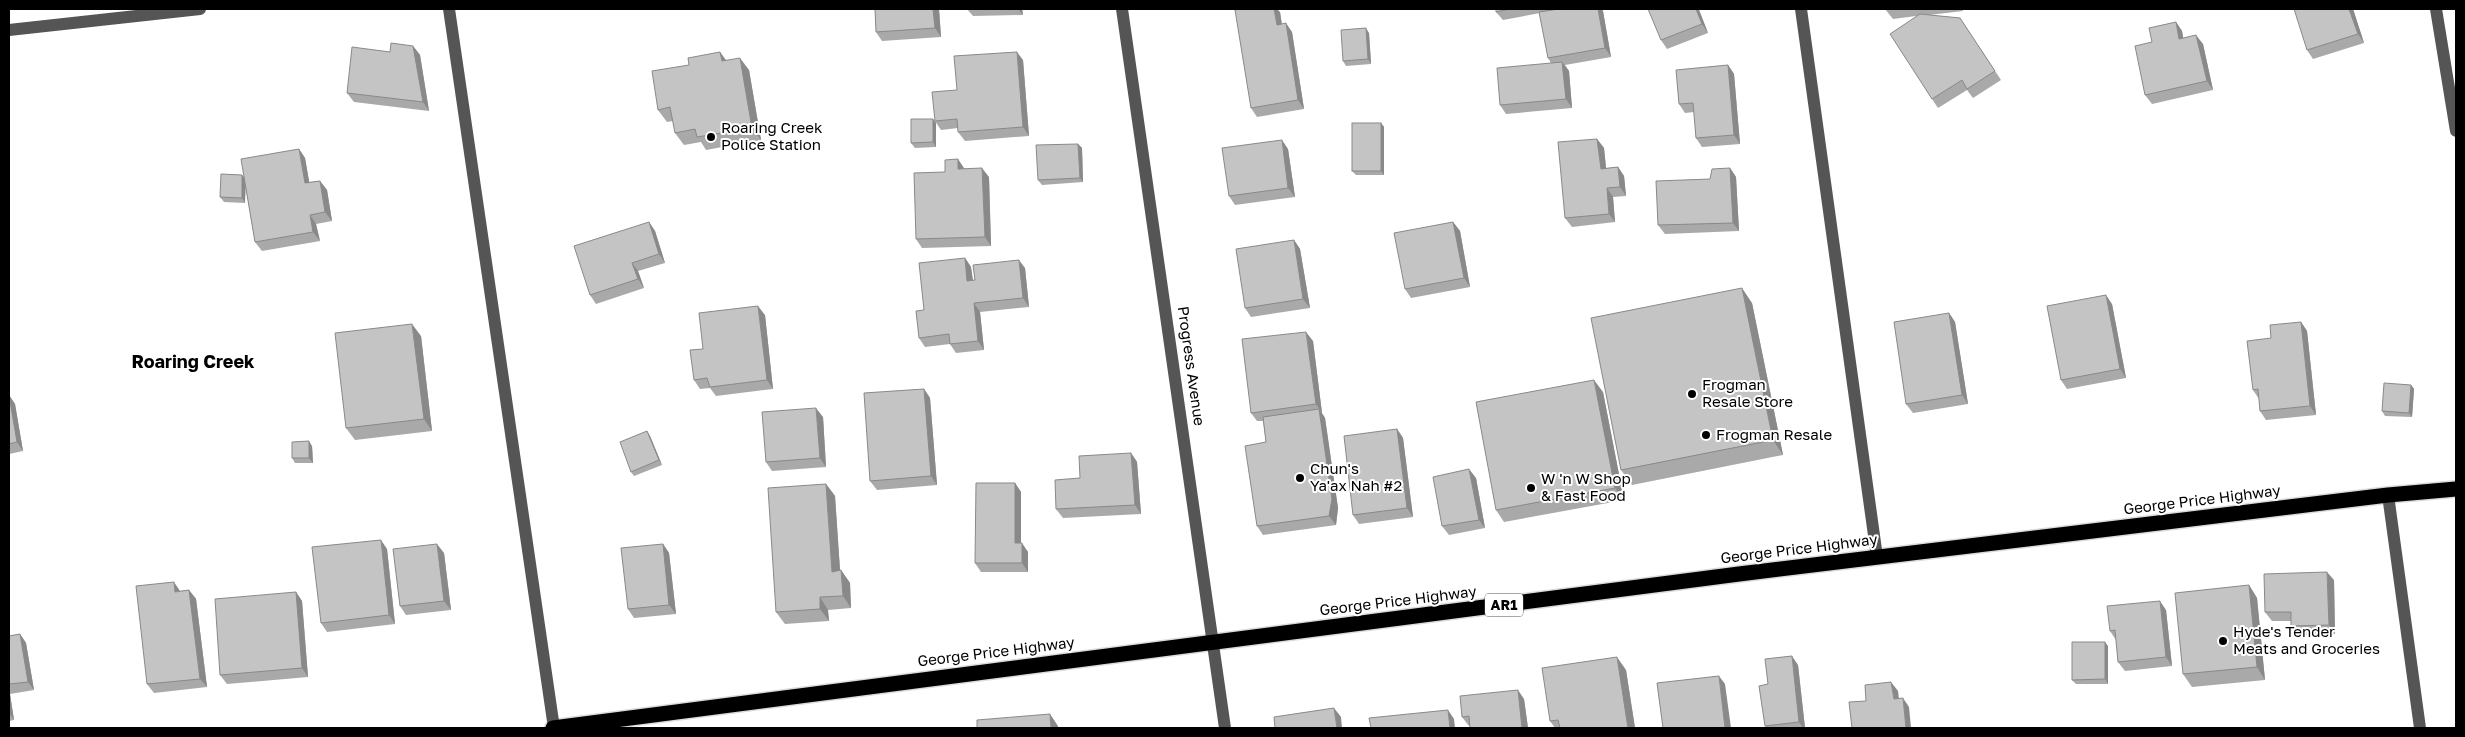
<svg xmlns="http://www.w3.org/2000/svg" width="2465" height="737" viewBox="0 0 2465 737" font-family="'Golos Text',sans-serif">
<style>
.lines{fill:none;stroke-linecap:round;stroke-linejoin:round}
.highway-casing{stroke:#dbdbdb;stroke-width:18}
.minor{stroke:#555;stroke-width:12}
.highway{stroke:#000;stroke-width:15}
.wall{fill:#a9a9a9}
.shaded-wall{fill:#898989}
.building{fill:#c4c4c4;stroke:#898989}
.poi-dot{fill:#000;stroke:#fff;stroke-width:2}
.labels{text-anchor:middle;stroke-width:4;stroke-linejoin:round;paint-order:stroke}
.shield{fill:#fff;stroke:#4c4c4c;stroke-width:1}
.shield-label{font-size:14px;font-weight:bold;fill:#000}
.poi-label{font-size:15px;fill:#000;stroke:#fff;text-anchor:start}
.street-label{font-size:15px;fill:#000;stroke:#fff}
.quarter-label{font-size:18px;font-weight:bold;fill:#000;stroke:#fff}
</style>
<rect width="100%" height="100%" fill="#fff"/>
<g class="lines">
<defs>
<path id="highway" d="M553 728 1739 574 2388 495 2456 489"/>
</defs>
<!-- highway casing -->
<use href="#highway" class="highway-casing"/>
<!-- minor -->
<g class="minor">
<path d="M449 9 554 728"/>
<path d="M1122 9 1225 728"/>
<path d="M1801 9 1877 557"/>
<path d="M2436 9 2456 131"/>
<path d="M9 30 200 9"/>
<path d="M2388 495 2420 728"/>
</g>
<!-- highway -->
<use href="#highway" class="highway"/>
</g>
<!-- wall -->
<g class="wall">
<path d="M875 9H939L941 37 882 41 876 32Z"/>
<path d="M967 9H1022L1023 15 973 16Z"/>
<path d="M1496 9H1550L1551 10 1603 11 1611 57 1565 65 1569 71 1572 108 1506 114 1500 105 1551 63 1548 58 1540 13 1503 20 1496 12Z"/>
<path d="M1885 9H1962L1963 11 1929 15 1960 18 2001 80 1973 98 1967 90 1938 108 1932 99 1916 16 1893 19Z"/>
<path d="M2353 9 2364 43 2313 59 2307 50Z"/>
<path d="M1699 10 1708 33 1667 49 1661 40Z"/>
<path d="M1280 12 1282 24 1292 32 1304 109 1257 117 1251 108Z"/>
<path d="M2176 22 2182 31 2183 38 2203 44 2213 90 2152 104 2145 95 2152 42Z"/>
<path d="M1369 33 1371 64 1346 66 1343 61Z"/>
<path d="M413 46 420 55 429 111 354 102 347 93 390 52Z"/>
<path d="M720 52 726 60 749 70 761 140 706 150 701 142 684 145 675 133 673 121 667 122 658 110 689 65Z"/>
<path d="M1023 60 1029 136 965 141 958 132V128L941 130 935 121 957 90Z"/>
<path d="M1728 65 1734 74 1740 144 1702 147 1696 138 1694 112 1685 113 1679 104Z"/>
<path d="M933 119 936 123V147L915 148 911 143Z"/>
<path d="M1381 123 1384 127V175H1356L1352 171Z"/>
<path d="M1597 139 1604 148 1606 168 1618 167 1624 176 1626 196 1613 197 1615 222 1572 227 1565 218Z"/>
<path d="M1078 144 1082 148 1083 182 1042 185 1038 180Z"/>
<path d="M299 149 305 158 309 182 320 181 327 190 332 221 316 224 320 241 262 251 255 242 245 184V203L224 202 220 197 244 178Z"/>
<path d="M1288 149 1295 197 1235 205 1229 196Z"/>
<path d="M1730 168 1736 177 1739 231 1665 234 1658 225 1710 179Z"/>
<path d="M964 169 989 177 991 246 922 248 916 239 945 172Z"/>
<path d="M649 222 655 231 665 263 638 271 644 288 596 304 590 295Z"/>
<path d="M1453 222 1460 231 1470 287 1411 298 1405 289Z"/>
<path d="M1294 240 1300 249 1310 308 1251 317 1245 308Z"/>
<path d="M965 258 971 267 973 280 1025 268 1029 307 980 312 984 350 956 353 950 344 925 347 919 338 924 310Z"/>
<path d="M1752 303 1783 455 1632 485 1621 470Z"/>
<path d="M2112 304 2126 378 2067 389 2061 380Z"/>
<path d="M1949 313 1955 322 1968 404 1913 413 1906 404Z"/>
<path d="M765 315 773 389 716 396 710 388 700 389 694 380 703 349Z"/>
<path d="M2301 322 2307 331 2316 415 2266 420 2260 411 2259 399 2253 390 2271 338Z"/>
<path d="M421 336 432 431 355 440 346 428Z"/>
<path d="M1313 341 1322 413 1325 418 1338 508 1336 525 1263 535 1257 526 1266 442 1263 421H1257L1251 413Z"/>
<path d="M2411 385 2414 389 2412 417 2385 416 2382 411Z"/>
<path d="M924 389 930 398 937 485 877 490 870 481Z"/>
<path d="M1603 392 1624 500 1504 522 1496 510Z"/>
<path d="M9 395 15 404 23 451 9 454Z"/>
<path d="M823 417 826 467 772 471 766 462Z"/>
<path d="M1397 429 1403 438 1413 517 1359 524 1353 515Z"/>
<path d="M647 431 650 436 662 465 634 476 631 472Z"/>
<path d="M312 446 313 463H295L292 458Z"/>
<path d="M1131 453 1137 462 1141 514 1063 518 1056 509 1080 478Z"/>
<path d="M1476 478 1485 528 1449 535 1442 526Z"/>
<path d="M1015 483 1021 492V543L1028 552V572H981L975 563Z"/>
<path d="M826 484 835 496 840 571 841 570 850 583 851 608 828 610 829 621 785 624 776 612Z"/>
<path d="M663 544 669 553 676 614 634 618 628 609Z"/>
<path d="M387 549 395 624 327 632 321 623Z"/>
<path d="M444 553 451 610 406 615 400 606Z"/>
<path d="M2334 580 2335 634 2297 635 2291 626V621H2272L2265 612Z"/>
<path d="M2249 585 2257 598 2265 680 2192 687 2183 674Z"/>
<path d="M189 590 196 599 207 687 154 693 147 684 180 591Z"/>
<path d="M296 592 302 601 308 677 227 684 220 675Z"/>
<path d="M2166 610 2172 666 2125 671 2118 662 2116 640 2110 631Z"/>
<path d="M20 634 26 643 34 690 10 694 14 720 9 721V636Z"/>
<path d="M2108 646V684H2076L2072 680Z"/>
<path d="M1798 665 1805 728H1766L1765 726 1768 684Z"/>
<path d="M1626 670 1635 728H1555L1550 721Z"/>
<path d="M1524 699 1528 728H1470V725L1469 726 1462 717Z"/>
</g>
<!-- shaded-wall -->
<g class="shaded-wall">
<path d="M933 9H939L941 37 935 28Z"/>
<path d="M1018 9H1022L1023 15Z"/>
<path d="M1274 9H1277L1280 12 1283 34 1277 25Z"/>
<path d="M1598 9H1602L1603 11 1611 57 1605 48Z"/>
<path d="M1696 9H1698L1699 10 1708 33 1702 24Z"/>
<path d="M2349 9H2353L2364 43 2358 34Z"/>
<path d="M2176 22 2182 31 2185 48 2179 39Z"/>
<path d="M1286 23 1292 32 1304 109 1298 100Z"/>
<path d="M1366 28 1369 33 1371 64 1368 59Z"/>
<path d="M2196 35 2203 44 2213 90 2207 81Z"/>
<path d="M413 46 420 55 429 111 423 102Z"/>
<path d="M720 52 729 65 722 61Z"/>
<path d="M1017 52 1023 60 1029 136 1023 127Z"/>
<path d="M740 58 749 70 761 140 752 128Z"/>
<path d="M1562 62 1569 71 1572 108 1566 99Z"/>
<path d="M1728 65 1734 74 1740 144 1734 135Z"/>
<path d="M933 119 936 123V147L933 142Z"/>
<path d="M1381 123 1384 127V175L1381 171Z"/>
<path d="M1597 139 1604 148 1607 178 1601 169Z"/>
<path d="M1282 140 1288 149 1295 197 1288 188Z"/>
<path d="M1078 144 1082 148 1083 182 1080 178Z"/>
<path d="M299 149 305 158 311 192 305 183Z"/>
<path d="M958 159 964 168 965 178 958 169Z"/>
<path d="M1618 167 1624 176 1626 196 1620 187Z"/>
<path d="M982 168 989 177 991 246 985 237Z"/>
<path d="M1730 168 1736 177 1739 231 1733 223Z"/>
<path d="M242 175 246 179 245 203 242 198Z"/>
<path d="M320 181 327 190 332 221 325 212Z"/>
<path d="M1607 188 1613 197 1615 222 1609 214Z"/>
<path d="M310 215 316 224 320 241 313 232Z"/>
<path d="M649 222 655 231 665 263 659 254Z"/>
<path d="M1453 222 1460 231 1470 287 1464 278Z"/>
<path d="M1294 240 1300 249 1310 308 1303 299Z"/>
<path d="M965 258 971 267 974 290 967 281Z"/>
<path d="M1019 260 1025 268 1029 307 1023 298Z"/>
<path d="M632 263 638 271 644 288 638 279Z"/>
<path d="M1742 288 1752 303 1783 455 1773 440Z"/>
<path d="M2106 295 2112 304 2126 378 2120 369Z"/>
<path d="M974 303 980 312 984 350 978 341Z"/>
<path d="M758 306 765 315 773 389 767 380Z"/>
<path d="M1949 313 1955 322 1968 404 1962 395Z"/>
<path d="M2301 322 2307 331 2316 415 2310 406Z"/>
<path d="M412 324 421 336 432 431 424 419Z"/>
<path d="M1306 332 1313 341 1322 413 1316 404Z"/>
<path d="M1594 380 1603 392 1624 500 1615 488Z"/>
<path d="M2411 385 2414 389 2412 417 2409 413Z"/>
<path d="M924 389 930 398 937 485 931 476Z"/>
<path d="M9 395 15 404 23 451 17 442Z"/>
<path d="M816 408 823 417 826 467 820 458Z"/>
<path d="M1319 409 1325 418 1338 508 1336 525 1329 516Z"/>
<path d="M1397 429 1403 438 1413 517 1407 508Z"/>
<path d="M647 431 650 436 662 465 659 460Z"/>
<path d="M309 441 312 446 313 463 309 458Z"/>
<path d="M1131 453 1137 462 1141 514 1135 505Z"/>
<path d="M1469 469 1476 478 1485 528 1479 520Z"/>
<path d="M1015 483 1021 492V552L1015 543Z"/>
<path d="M826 484 835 496 841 584 832 572Z"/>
<path d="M381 540 387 549 395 624 389 615Z"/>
<path d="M1022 543 1028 552V572L1022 563Z"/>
<path d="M437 544 444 553 451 610 444 601Z"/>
<path d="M663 544 669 553 676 614 669 605Z"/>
<path d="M841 570 850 583 851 608 843 596Z"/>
<path d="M2327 572 2334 580 2335 634 2329 625Z"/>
<path d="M174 582 180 591 175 592Z"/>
<path d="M2249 585 2257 598 2265 680 2257 667Z"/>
<path d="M189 590 196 599 207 687 200 679Z"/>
<path d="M296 592 302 601 308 677 302 668Z"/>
<path d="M820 597 828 610 829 621 820 609Z"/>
<path d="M2160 601 2166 610 2172 666 2166 657Z"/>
<path d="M20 634 26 643 34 690 28 682Z"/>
<path d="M2105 642 2108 646V684L2105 679Z"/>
<path d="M1792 656 1798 665 1805 728H1803L1799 722Z"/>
<path d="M1617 657 1626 670 1635 728H1628Z"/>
<path d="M1719 676 1725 684 1731 728H1725Z"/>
<path d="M1891 682 1898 691 1900 708 1894 699Z"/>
<path d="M1518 690 1524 699 1528 728H1522Z"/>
<path d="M9 693 10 694 14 720 9 713Z"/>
<path d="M1903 698 1909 707 1911 728H1906Z"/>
<path d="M1334 708 1341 717 1342 728H1337Z"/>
<path d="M1448 710 1454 719 1455 728H1450Z"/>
<path d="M1050 714 1058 726V728H1051Z"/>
</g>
<!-- building -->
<g class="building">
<path d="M875 9H933L935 28 876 32Z"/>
<path d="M1240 9H1274L1277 25 1286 23 1298 100 1251 108 1235 10Z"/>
<path d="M1496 9H1510L1496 12Z"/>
<path d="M1559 9H1598L1605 48 1548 58 1539 12Z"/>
<path d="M1648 9H1696L1702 24 1661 40Z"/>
<path d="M2294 9H2349L2358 34 2307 50Z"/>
<path d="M1920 14 1960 18 1995 71 1967 89 1962 80 1932 99 1890 34Z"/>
<path d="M2176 22 2179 39 2196 35 2207 81 2145 95 2135 46 2152 42 2149 28Z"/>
<path d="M1366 28 1368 59 1343 61 1341 30Z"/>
<path d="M391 43 413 46 423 102 347 93 352 47 390 52Z"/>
<path d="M720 52 722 61 740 58 752 128 697 137 695 129 675 133 670 107 658 110 652 71 689 65 688 58Z"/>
<path d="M1017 52 1023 127 958 132 957 119 935 121 932 92 957 90 954 56Z"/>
<path d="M1562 62 1566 99 1500 105 1497 68Z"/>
<path d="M1728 65 1734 135 1696 138 1693 103 1679 104 1676 70Z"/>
<path d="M911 119H933V142L911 143Z"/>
<rect x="1352" y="123" width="29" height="48"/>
<path d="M1597 139 1601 169 1618 167 1620 187 1607 188 1609 214 1565 218 1558 142Z"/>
<path d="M1282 140 1288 188 1229 196 1222 148Z"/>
<path d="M1078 144 1080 178 1038 180 1036 145Z"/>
<path d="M299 149 305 183 320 181 325 212 310 215 313 232 255 242 241 159Z"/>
<path d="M958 159V169L982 168 985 237 916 239 914 173 945 172V160Z"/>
<path d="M1730 168 1733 223 1658 225 1656 181 1710 179 1712 169Z"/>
<path d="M221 174 242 175V198L220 197Z"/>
<path d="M649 222 659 254 632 263 638 279 590 295 574 246Z"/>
<path d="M1453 222 1464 278 1405 289 1394 233Z"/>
<path d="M1294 240 1303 299 1245 308 1236 249Z"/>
<path d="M965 258 967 281 975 280 973 265 1019 260 1023 298 974 303 978 341 950 344 949 334 919 338 916 311 924 310 919 263Z"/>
<path d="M1742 288 1773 440 1621 470 1591 318Z"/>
<path d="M2106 295 2120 369 2061 380 2047 306Z"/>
<path d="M758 306 767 380 710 387 707 378 694 380 690 350 703 349 699 313Z"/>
<path d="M1949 313 1962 395 1906 404 1894 322Z"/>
<path d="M2301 322 2310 406 2260 411 2258 389 2253 390 2247 341 2271 338 2270 325Z"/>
<path d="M412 324 424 419 346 428 335 333Z"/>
<path d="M1306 332 1316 404 1251 413 1242 339Z"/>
<path d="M1594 380 1615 488 1496 510 1476 402Z"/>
<path d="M2384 383 2411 385 2409 413 2382 411Z"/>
<path d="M924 389 931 476 870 481 864 393Z"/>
<path d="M9 395 17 442 9 444Z"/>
<path d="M816 408 820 458 766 462 762 412Z"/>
<path d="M1319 409 1332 499 1329 516 1257 526 1245 446 1266 442 1263 417Z"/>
<path d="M1397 429 1407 508 1353 515 1344 436Z"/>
<path d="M647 431 659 460 631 472 620 442Z"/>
<path d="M309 441V458H292V442Z"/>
<path d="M1131 453 1135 505 1056 509 1055 480 1080 478 1079 456Z"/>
<path d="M1469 469 1479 520 1442 526 1433 477Z"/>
<path d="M976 483H1015V543H1022V563H975Z"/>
<path d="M826 484 832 572 841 570 843 596 820 597V609L776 612 768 488Z"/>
<path d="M381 540 389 615 321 623 312 547Z"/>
<path d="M437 544 444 601 400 606 393 549Z"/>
<path d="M663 544 669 605 628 609 621 548Z"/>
<path d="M2327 572 2329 625 2291 626V612H2265L2264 574Z"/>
<path d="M174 582 175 592 189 590 200 679 147 684 136 586Z"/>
<path d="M2249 585 2257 667 2183 674 2175 593Z"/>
<path d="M296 592 302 668 220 675 215 599Z"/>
<path d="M2160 601 2166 657 2118 662 2115 630 2110 631 2107 606Z"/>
<path d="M20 634 28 682 9 684V636Z"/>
<path d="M2072 642H2105V679L2072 680Z"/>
<path d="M1792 656 1799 722 1765 726 1759 686 1768 684 1765 659Z"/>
<path d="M1617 657 1628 728H1560L1558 720 1550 721 1542 668Z"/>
<path d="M1719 676 1725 728H1663L1657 683Z"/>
<path d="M1891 682 1894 699 1903 698 1906 728H1852L1849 702 1866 701 1865 685Z"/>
<path d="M1518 690 1522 728H1470L1469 716 1462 717 1460 696Z"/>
<path d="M1334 708 1337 728H1275L1274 717Z"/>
<path d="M1448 710 1450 728H1371L1369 718Z"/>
<path d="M1050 714 1051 728H977V720Z"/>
</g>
<!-- markers -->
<g class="poi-dot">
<circle cx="711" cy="137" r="5"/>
<circle cx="1692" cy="394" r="5"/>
<circle cx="1706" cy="435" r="5"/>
<circle cx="1300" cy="478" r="5"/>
<circle cx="1531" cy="488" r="5"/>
<circle cx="2223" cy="641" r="5"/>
</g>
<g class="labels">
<!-- shield labels -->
<rect class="shield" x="1485" y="593.5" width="38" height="23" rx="4"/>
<g class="shield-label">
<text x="1504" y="610">AR1</text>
</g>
<!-- poi labels -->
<g class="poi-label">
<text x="721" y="133">Roaring Creek<tspan x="721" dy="17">Police Station</tspan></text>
<text x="1702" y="390">Frogman<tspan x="1702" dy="17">Resale Store</tspan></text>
<text x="1716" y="440">Frogman Resale</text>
<text x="1310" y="474">Chun's<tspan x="1310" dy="17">Ya'ax Nah #2</tspan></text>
<text x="1541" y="484">W 'n W Shop<tspan x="1541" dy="17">&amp; Fast Food</tspan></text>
<text x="2233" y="637">Hyde's Tender<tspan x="2233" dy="17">Meats and Groceries</tspan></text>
</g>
<!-- street labels -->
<g class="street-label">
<text transform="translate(1191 366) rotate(82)" y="5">Progress Avenue</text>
<text transform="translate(2202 500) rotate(-7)" y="5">George Price Highway</text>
<text transform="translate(1799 549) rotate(-7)" y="5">George Price Highway</text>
<text transform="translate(1398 601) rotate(-7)" y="5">George Price Highway</text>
<text transform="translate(996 652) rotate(-7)" y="5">George Price Highway</text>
</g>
<!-- quarter labels -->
<g class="quarter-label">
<text x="193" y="368">Roaring Creek</text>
</g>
</g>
<!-- border -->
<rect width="2465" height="737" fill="none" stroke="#000000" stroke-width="20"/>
</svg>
